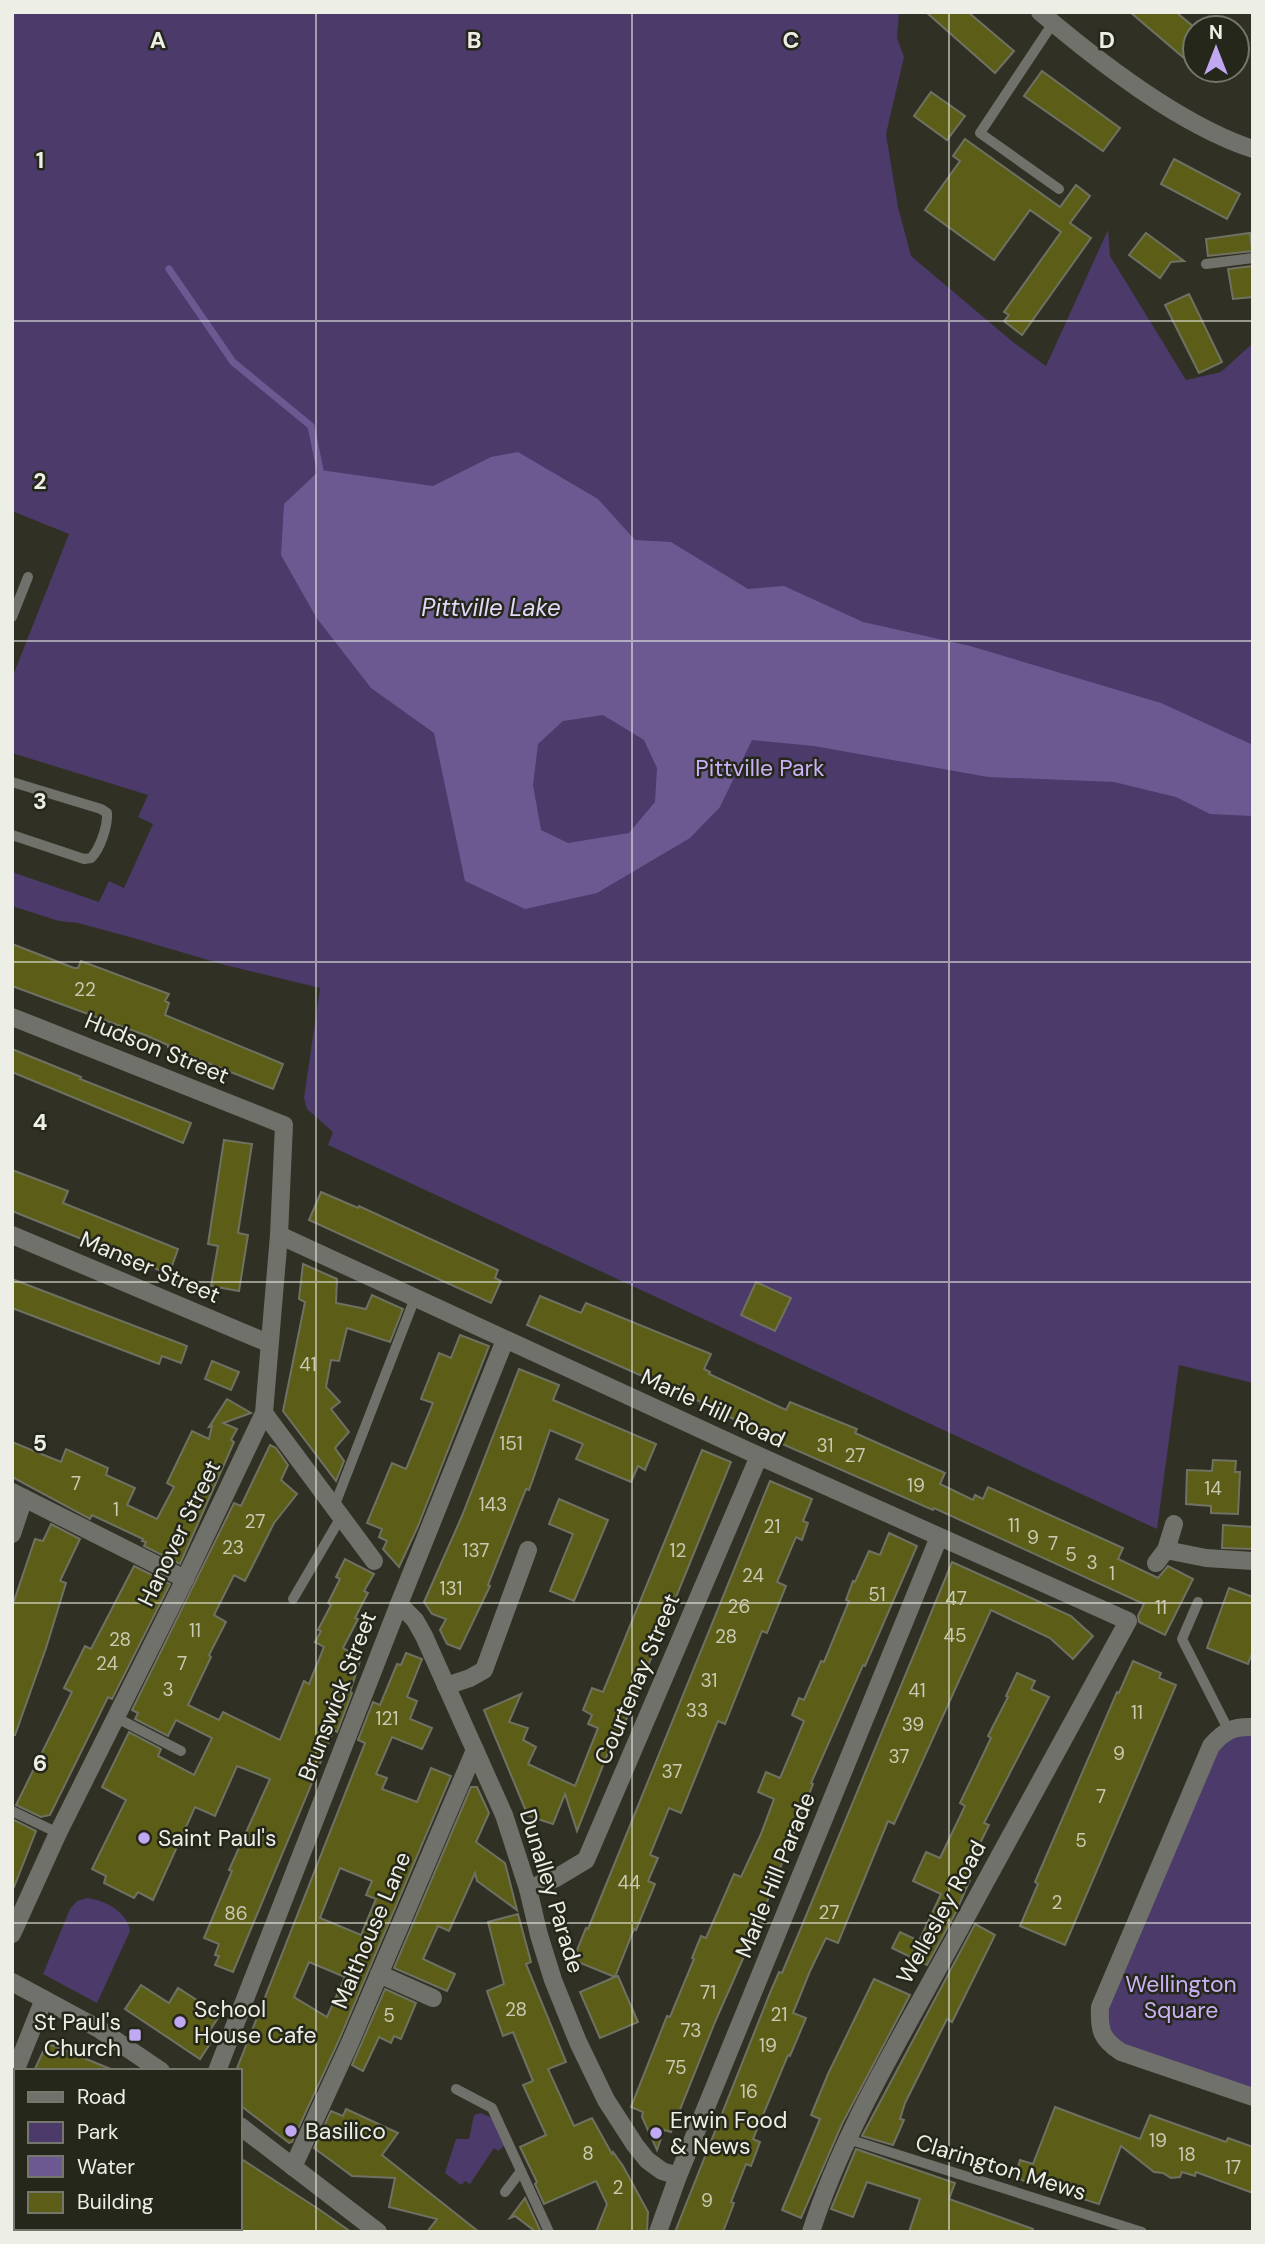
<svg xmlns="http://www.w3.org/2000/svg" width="1265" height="2244" viewBox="0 0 1265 2244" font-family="'DM Sans',sans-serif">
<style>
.green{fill:#4b3a6a}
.water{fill:#6d5992;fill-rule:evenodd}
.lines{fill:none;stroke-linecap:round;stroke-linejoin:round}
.stream{stroke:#6d5992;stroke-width:7}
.building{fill:#5c5e18;stroke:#6f7162;stroke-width:2;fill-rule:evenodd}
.lane{stroke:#70716a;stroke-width:10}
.street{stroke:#70716a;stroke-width:18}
.grid{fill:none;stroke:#edeee5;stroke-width:2;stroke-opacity:0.55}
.poi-dot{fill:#c1a8f3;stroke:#26271b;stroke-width:2.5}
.labels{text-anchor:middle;stroke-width:5;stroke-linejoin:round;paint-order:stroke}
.number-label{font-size:19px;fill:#c9cab2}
.park-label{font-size:23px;fill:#c8b2f5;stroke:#26271b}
.street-label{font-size:23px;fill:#edeee5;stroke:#26271b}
.poi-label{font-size:23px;fill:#edeee5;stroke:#26271b;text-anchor:start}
.water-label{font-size:24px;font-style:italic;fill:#e2d8fa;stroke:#26271b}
.grid-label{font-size:23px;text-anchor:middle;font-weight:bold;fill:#edeee5;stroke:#26271b;stroke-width:5;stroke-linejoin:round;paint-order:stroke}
</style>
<rect width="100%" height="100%" fill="#303124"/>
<!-- green -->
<g class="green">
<path d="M12 12H899L897 38 904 57 886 134 898 207 911 256 1013 342 1046 366 1108 230 1110 256 1186 380 1221 372 1253 343V1383L1179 1365 1157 1529 328 1145 333 1132 307 1109 304 1098 320 988 225 965 137 939 78 923 59 921 12 906V872L99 902 109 881 124 888 153 824 138 817 148 795 12 753V678L69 534 12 511Z"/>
<path d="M1253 1727V2097L1121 2052 1099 2019 1211 1746Z"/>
<path d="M87 1898C104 1900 127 1911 130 1931L97 2003 43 1974 70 1909 77 1901Z"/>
<path d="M481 2113 494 2119 505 2145 498 2151 494 2148 470 2184 465 2181 461 2185 445 2173 456 2139H469L474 2115Z"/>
</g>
<!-- water -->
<path class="water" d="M518 452 598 499 635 540 671 542 748 589 784 586 863 622 970 646 1161 703 1253 745V816L1210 814 1176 797 1114 782 988 777 814 746 752 740 720 807 690 838 597 893 525 909 465 881 434 733 371 688 316 617 281 555 284 504 320 470 433 486 491 457ZM603 715 644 740 657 768 655 802 629 833 568 843 541 830 533 785 538 744 563 721Z"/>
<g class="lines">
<!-- stream -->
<path class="stream" d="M169 269 233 362 311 426 320 470"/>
</g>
<!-- building -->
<g class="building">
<path d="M926 12H968L1014 51 995 73Z"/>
<path d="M1130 12H1176L1195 28V46L1184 58Z"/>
<path d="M1042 71 1120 128 1103 151 1024 96Z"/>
<path d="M931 92 965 116 947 140 914 116Z"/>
<path d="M965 139 1060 207 1076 185 1090 196 1070 223 1091 238 1022 335 1004 321 1009 315 1004 312 1061 232 1030 210 994 260 925 210 960 161 953 156Z"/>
<path d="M1174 159 1240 194 1227 219 1161 184Z"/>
<path d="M1146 233 1161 244 1184 261 1171 262 1160 278 1129 255Z"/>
<path d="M1250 233 1252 251 1208 256 1206 239Z"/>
<path d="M1253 266V297L1233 299 1228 269Z"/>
<path d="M1189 294 1222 362 1199 373 1165 305Z"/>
<path d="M12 944 74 968H78L81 961 169 994 165 1001 169 1003 165 1015 283 1064 273 1089 168 1047V1045L145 1035 12 986Z"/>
<path d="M12 1049 81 1077 80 1079 191 1123 183 1143 12 1072Z"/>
<path d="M224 1140 252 1144 238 1233 248 1235 239 1291 211 1286 218 1246 208 1244Z"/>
<path d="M12 1170 68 1191 63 1203 178 1249 169 1274 12 1211Z"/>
<path d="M321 1192 358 1208 359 1206 498 1270 495 1278 501 1281 491 1303 309 1220Z"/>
<path d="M303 1264 337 1279 336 1303 366 1309 372 1295 403 1309 390 1342 347 1328 339 1361 331 1360 326 1387 340 1402 331 1409 349 1432 335 1448 344 1461 336 1481 283 1411 305 1302 299 1299Z"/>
<path d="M12 1279 187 1346 181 1363 162 1356 159 1364 12 1308Z"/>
<path d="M756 1282 791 1298 775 1331 741 1315Z"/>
<path d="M540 1296 581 1313 586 1303 711 1354 704 1369 710 1372 709 1374 786 1410 790 1402 857 1429 855 1433 945 1473 940 1484 973 1500 975 1495 983 1499 988 1487 1123 1548 1118 1559 1158 1578 1168 1566 1193 1579 1165 1635 1139 1622 1138 1616 1144 1604 934 1508 933 1510 741 1426 743 1423 700 1404 701 1402 527 1325Z"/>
<path d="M460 1335 489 1346 418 1526 399 1567 383 1549 387 1541 379 1537 382 1529 367 1523 392 1463 406 1469 433 1403 421 1399 439 1353 451 1358Z"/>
<path d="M212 1361 239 1372 231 1390 205 1379Z"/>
<path d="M519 1369 559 1385 553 1400 656 1444 645 1470 638 1466 631 1482 576 1459 583 1444 550 1430 533 1479 529 1490 526 1489 488 1585 490 1586 460 1649 447 1644 440 1630 446 1619 432 1614 424 1602 462 1516Z"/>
<path d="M227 1399 251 1413 223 1423 237 1429 231 1440 234 1442 180 1564 144 1546 146 1542 142 1541 143 1539 92 1515 90 1519 12 1477V1442L61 1462 66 1449 108 1468 106 1475 135 1488 127 1505 157 1519 174 1487 167 1483 192 1431 209 1439 212 1426 209 1427Z"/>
<path d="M270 1445 276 1448 288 1465 281 1480 297 1494 274 1523 245 1581 234 1575 214 1615 226 1622 209 1655 211 1657 188 1705 219 1720 223 1712 280 1740 304 1681 309 1684 324 1647 315 1642 321 1631 318 1630 331 1605 328 1603 340 1579 336 1577 345 1559 374 1574 364 1591 368 1593 355 1618 358 1619 343 1648 361 1658 350 1692 352 1693 337 1732 334 1730 233 1972 215 1965 219 1956 215 1955 219 1944 204 1938 232 1871 229 1870 270 1779 237 1766 215 1816 195 1807 153 1900 138 1892 134 1898 104 1883 106 1876 92 1869 126 1800 102 1787 129 1732 161 1749 158 1756 194 1775 212 1738 176 1720 168 1736 135 1719 138 1713 132 1710 234 1503 241 1506Z"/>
<path d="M702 1450 731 1462 619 1737 615 1735 577 1831 565 1794 553 1824 528 1816 484 1710 521 1694 509 1722 528 1728 523 1740 536 1747 528 1764 575 1786 598 1728 588 1724 592 1715 583 1710 592 1688 603 1692Z"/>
<path d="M1213 1460 1236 1461 1235 1472H1240L1238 1514 1211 1513V1506L1186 1504 1187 1470 1212 1471Z"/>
<path d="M770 1481 812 1499 803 1521 808 1523 802 1540 796 1537 777 1582 786 1586 767 1633 762 1631 725 1724 718 1721 681 1813 669 1808 650 1855 658 1858 648 1881 655 1884 636 1930 634 1929 615 1977 618 1976 638 2022 600 2038 580 1992 615 1977 573 1960 586 1928 588 1929Z"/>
<path d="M559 1499 608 1520 574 1601 550 1591 573 1534 549 1524Z"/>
<path d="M51 1524 80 1539 60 1581 66 1583 46 1648 15 1735H12V1607L35 1539 43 1541Z"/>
<path d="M1223 1525 1253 1527V1549L1222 1548Z"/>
<path d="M889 1533 917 1546 865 1666 863 1665 811 1783 813 1784 760 1920 715 2022 671 2132 664 2130 657 2150 642 2117 643 2112 631 2107 667 2016 670 2017 694 1959 692 1958 701 1936 706 1938 734 1874 741 1877 761 1834 774 1799 758 1792 766 1772 780 1778 792 1750 804 1721 792 1715 799 1698 804 1700 821 1661 824 1662 849 1601 846 1600 853 1581 855 1582 869 1551 880 1555Z"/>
<path d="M952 1562 1071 1616 1093 1636 1073 1659 1050 1638 991 1610 894 1824 888 1821 838 1943 826 1938 810 1971 793 2013 806 2018 790 2056 788 2055 753 2139 760 2142 751 2166 746 2164 731 2202 734 2203 723 2232H675L770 1993 779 1972 782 1973 801 1928Z"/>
<path d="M134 1566 170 1584 112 1699 108 1697 50 1815 41 1817 16 1805 72 1692 64 1688 85 1646 91 1649Z"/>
<path d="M1229 1588 1253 1597V1650L1248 1664 1207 1648Z"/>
<path d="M406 1653 422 1659 407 1697 417 1701 410 1719 432 1728 422 1749 392 1737 376 1774 387 1778 382 1789 417 1802 431 1768 451 1776 339 2040 292 2142 289 2143 240 2105V2071H236L365 1743 358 1740 373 1702 380 1705 397 1664 401 1665ZM340 1868 372 1881 366 1895 376 1899 361 1935 320 1918ZM309 1962 345 1977 327 2017 294 1997Z"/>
<path d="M1133 1661 1161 1673 1159 1678 1176 1685 1065 1945 1020 1926 1038 1884 1035 1882 1117 1692 1119 1693Z"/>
<path d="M1017 1673 1035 1681 1031 1689 1049 1697 984 1823 989 1825 967 1870 973 1873 955 1914 927 1965 892 1948 900 1932 919 1941 941 1894 913 1881 926 1852 940 1858 965 1806 960 1803 991 1738 988 1736 1008 1697 1006 1696Z"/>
<path d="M471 1787H477L489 1813 476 1842 505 1863 517 1910 477 1881 475 1873 449 1931 438 1926 423 1959 455 1974 447 1991 394 1968Z"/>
<path d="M12 1819 36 1831 14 1887H12Z"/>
<path d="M518 1914 531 1962 526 1964 566 2062 548 2069 574 2126 592 2118 612 2154 613 2152 623 2166 648 2212 647 2232H596L607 2204 596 2181 544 2204 535 2184 537 2182 520 2147 546 2135 523 2085 533 2081 513 2032 503 2036 487 1991 504 1984 488 1922Z"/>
<path d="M975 1924 995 1935 952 2022 947 2019 905 2103 900 2119 904 2120 893 2145 862 2136Z"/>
<path d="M874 1979 910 1995 842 2124 801 2218 782 2210 820 2119 811 2115 828 2074Z"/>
<path d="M141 1985 169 2003 178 1988 220 2015 210 2030 215 2036 200 2059 125 2009Z"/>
<path d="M385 1989 416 2003 401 2039 394 2036 391 2043 379 2037 363 2071 352 2065Z"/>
<path d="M47 2043 113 2070V2071H34Z"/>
<path d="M1055 2107 1140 2139 1150 2115 1226 2142 1228 2138 1253 2147V2193L1196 2172 1195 2176 1182 2172 1180 2177 1171 2178 1163 2173 1154 2172 1121 2146 1099 2204 1015 2178 1020 2160 1033 2164Z"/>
<path d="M346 2109 398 2133 382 2155 479 2232H427L437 2219 389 2207 395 2178 352 2176 314 2148 331 2111 343 2116Z"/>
<path d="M856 2149 955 2183 949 2199 1033 2229V2232H909L920 2199 867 2182 853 2217 831 2209Z"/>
<path d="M240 2158 320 2210 351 2232H229L231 2228H240Z"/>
<path d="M525 2198 541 2232H536L515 2216 510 2218Z"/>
</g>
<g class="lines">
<!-- lane -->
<g class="lane">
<path d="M1053 23 980 133 1059 189"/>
<path d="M1206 264 1253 258"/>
<path d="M12 617 28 577"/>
<path d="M12 782 101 809 107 813C108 826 100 849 91 858L84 859 12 835"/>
<path d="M334 1507 415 1298"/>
<path d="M293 1599 341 1517"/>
<path d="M1198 1602 1182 1639 1228 1729"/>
<path d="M115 1717 181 1751"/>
<path d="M12 1811 58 1833"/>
<path d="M456 2089 492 2108 549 2232"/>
<path d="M848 2139 1142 2232"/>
<path d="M505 2192 521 2171"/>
</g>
<!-- street -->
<g class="street">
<path d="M1040 12C1099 62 1180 125 1253 149"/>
<path d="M12 1017 284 1125 279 1235 264 1413 185 1579 58 1833 12 1934"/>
<path d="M12 1235 268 1343"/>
<path d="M279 1235 759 1456 1128 1621C1065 1736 1003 1850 940 1965 893 2051 841 2138 811 2232"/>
<path d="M264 1413 374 1561"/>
<path d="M12 1492 185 1579"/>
<path d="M12 1534 24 1498"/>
<path d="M1166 1550 1206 1558 1253 1561"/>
<path d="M1156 1563 1166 1550 1174 1524"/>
<path d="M399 1604 415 1620 424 1636 504 1815 528 1889 539 1935 553 1980 578 2042 606 2100 635 2145 647 2160 662 2171 678 2176"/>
<path d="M446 1686 470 1678 484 1670 528 1550"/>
<path d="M1253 1727C1233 1726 1224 1731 1211 1746L1100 2007C1099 2030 1101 2039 1121 2052L1253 2097"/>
<path d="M528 1889 556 1878 586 1860 759 1456"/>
<path d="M379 1974 433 1998"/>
<path d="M12 1982 99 2029 161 2071"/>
<path d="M217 2071 399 1604 505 1340"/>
<path d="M12 2079 44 1999"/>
<path d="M240 2126 378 2232"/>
<path d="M293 2167 349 2045 475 1750"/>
<path d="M150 2232 151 2228"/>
<path d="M658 2232 678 2176 939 1537"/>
</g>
</g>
<!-- grid -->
<path class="grid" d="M316 12V2232M632 12V2232M949 12V2232M12 321H1253M12 641H1253M12 962H1253M12 1282H1253M12 1603H1253M12 1923H1253"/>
<!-- markers -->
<g class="poi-dot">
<circle cx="144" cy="1838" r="7"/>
<circle cx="180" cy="2022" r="7"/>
<rect x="128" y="2028" width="14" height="14" rx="3.5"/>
<circle cx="291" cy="2131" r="7"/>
<circle cx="656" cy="2133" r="7"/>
</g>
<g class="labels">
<!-- number labels -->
<g class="number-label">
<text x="85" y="996">22</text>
<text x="308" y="1371">41</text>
<text x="511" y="1450">151</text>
<text x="825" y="1452">31</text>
<text x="855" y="1462">27</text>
<text x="76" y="1490">7</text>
<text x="916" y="1492">19</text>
<text x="1213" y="1495">14</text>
<text x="493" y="1511">143</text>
<text x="116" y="1516">1</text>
<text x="255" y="1528">27</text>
<text x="1014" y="1532">11</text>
<text x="772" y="1533">21</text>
<text x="1033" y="1544">9</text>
<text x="1053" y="1550">7</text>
<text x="233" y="1554">23</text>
<text x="476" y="1557">137</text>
<text x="678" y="1557">12</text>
<text x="1071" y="1561">5</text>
<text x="1092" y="1569">3</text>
<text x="1112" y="1580">1</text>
<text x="753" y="1582">24</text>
<text x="451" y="1595">131</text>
<text x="877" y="1601">51</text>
<text x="956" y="1605">47</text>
<text x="739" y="1613">26</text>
<text x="1161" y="1614">11</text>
<text x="195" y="1637">11</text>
<text x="955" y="1642">45</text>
<text x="726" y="1643">28</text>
<text x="120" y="1646">28</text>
<text x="107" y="1670">24</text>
<text x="182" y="1670">7</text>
<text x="709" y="1687">31</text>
<text x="168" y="1696">3</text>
<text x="917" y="1697">41</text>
<text x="697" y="1717">33</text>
<text x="1137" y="1719">11</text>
<text x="387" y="1725">121</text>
<text x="913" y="1731">39</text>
<text x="1119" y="1760">9</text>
<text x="899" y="1763">37</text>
<text x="672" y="1778">37</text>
<text x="1101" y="1803">7</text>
<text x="1081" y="1847">5</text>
<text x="629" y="1889">44</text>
<text x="1057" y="1909">2</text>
<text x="829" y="1919">27</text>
<text x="236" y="1920">86</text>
<text x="708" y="1999">71</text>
<text x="516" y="2016">28</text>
<text x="779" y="2021">21</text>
<text x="389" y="2022">5</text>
<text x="691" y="2037">73</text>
<text x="768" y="2052">19</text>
<text x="676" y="2074">75</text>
<text x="749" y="2098">16</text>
<text x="1158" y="2147">19</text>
<text x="588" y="2160">8</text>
<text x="1187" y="2161">18</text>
<text x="1233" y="2174">17</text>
<text x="618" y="2194">2</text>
<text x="707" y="2207">9</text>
</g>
<!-- park labels -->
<g class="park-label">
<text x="760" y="776">Pittville Park</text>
<text x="1181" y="1992">Wellington<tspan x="1181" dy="26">Square</tspan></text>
</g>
<!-- street labels -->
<g class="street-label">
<text transform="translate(157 1048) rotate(22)" y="8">Hudson Street</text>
<text transform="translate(150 1267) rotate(23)" y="8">Manser Street</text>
<text transform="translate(713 1408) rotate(25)" y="8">Marle Hill Road</text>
<text transform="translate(179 1533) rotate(-64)" y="8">Hanover Street</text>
<text transform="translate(637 1679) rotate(-67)" y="8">Courtenay Street</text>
<text transform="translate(337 1696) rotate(-69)" y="8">Brunswick Street</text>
<text transform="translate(775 1875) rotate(-68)" y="8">Marle Hill Parade</text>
<text transform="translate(552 1891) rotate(73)" y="8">Dunalley Parade</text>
<text transform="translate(941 1912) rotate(-61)" y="8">Wellesley Road</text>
<text transform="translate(371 1930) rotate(-67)" y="8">Malthouse Lane</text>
<text transform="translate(1001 2167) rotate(17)" y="8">Clarington Mews</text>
</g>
<!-- poi labels -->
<g class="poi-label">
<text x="158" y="1846">Saint Paul's</text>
<text x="194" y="2017">School<tspan x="194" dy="26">House Cafe</tspan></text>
<text x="121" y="2030" text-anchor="end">St Paul's<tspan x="121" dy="26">Church</tspan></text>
<text x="670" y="2128">Erwin Food<tspan x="670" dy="26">&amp; News</tspan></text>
<text x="305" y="2139">Basilico</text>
</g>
<!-- water labels -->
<g class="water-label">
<text x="491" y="616">Pittville Lake</text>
</g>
</g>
<g class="grid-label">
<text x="158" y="48">A</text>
<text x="474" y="48">B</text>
<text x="791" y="48">C</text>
<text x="1107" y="48">D</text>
<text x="40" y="168">1</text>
<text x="40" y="489">2</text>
<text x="40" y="809">3</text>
<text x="40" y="1130">4</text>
<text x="40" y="1451">5</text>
<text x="40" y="1771">6</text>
</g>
<!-- border -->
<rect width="1265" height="2244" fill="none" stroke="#edeee5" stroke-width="28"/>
<!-- legend -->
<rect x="14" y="2069" width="228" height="161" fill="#26271b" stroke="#76776c" stroke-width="2"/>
<rect x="28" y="2092" width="35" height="10" fill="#70716a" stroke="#76776c" stroke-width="2"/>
<text x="77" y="2104" font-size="21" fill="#edeee5">Road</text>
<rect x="28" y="2122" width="35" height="21" fill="#4b3a6a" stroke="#76776c" stroke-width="2"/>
<text x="77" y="2139" font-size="21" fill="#edeee5">Park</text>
<rect x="28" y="2156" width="35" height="21" fill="#6d5992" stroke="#76776c" stroke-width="2"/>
<text x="77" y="2174" font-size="21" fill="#edeee5">Water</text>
<rect x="28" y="2192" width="35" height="21" fill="#5c5e18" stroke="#76776c" stroke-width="2"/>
<text x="77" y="2209" font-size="21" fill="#edeee5">Building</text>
<!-- north arrow -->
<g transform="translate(1216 49)"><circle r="33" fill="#26271b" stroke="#76776c" stroke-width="2"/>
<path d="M0-5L12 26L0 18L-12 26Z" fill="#c1a8f3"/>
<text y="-10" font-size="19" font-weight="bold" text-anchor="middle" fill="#edeee5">N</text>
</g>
</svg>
